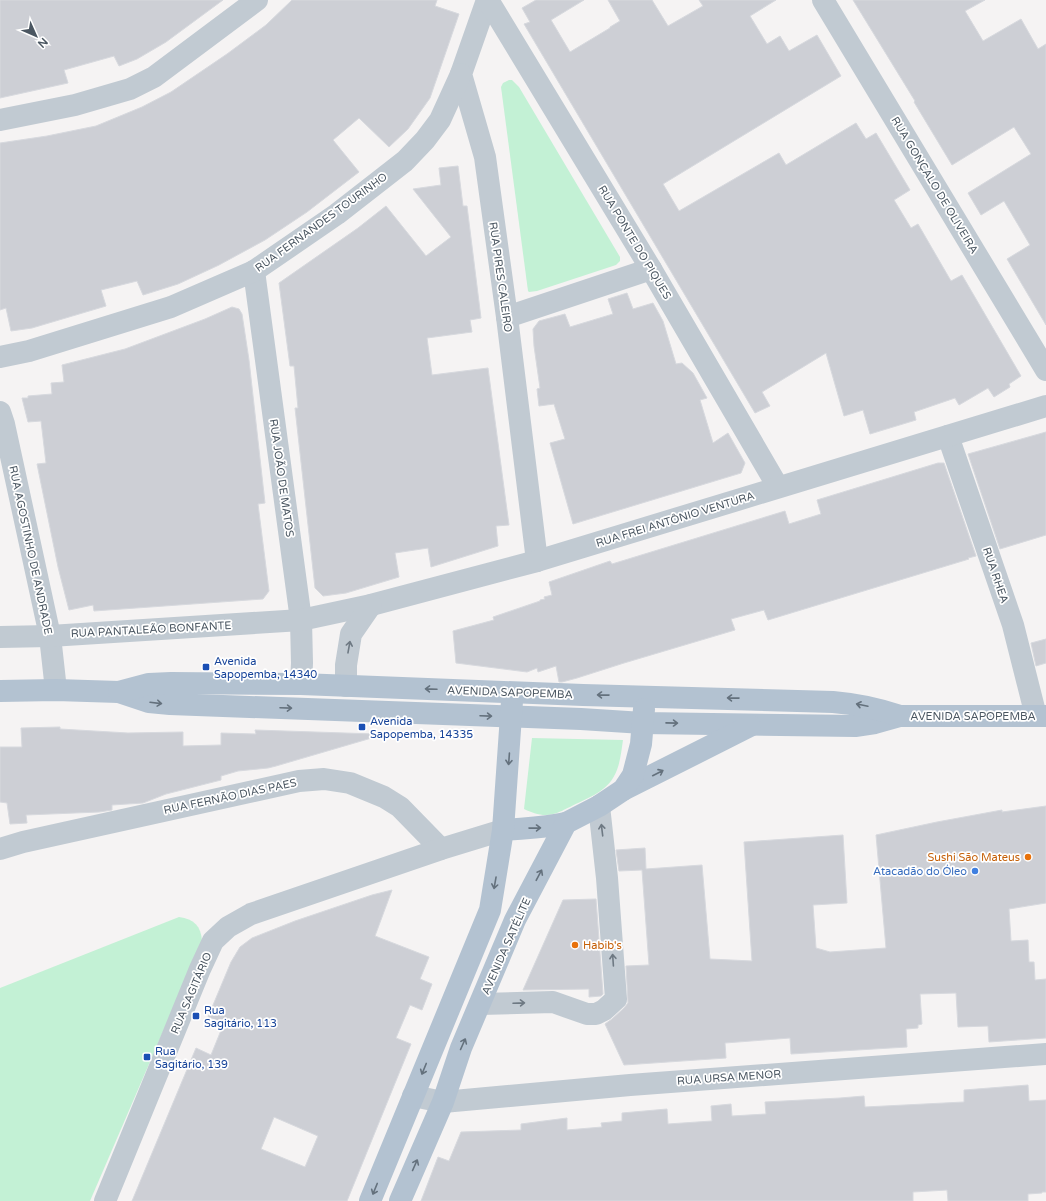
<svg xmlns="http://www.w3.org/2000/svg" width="1046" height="1201" viewBox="0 0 1046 1201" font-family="'Varela Round',sans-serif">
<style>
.green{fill:#c3f1d5}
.building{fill:#cdcfd5;stroke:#d7d9de;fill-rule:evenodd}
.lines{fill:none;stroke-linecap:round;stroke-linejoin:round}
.minor{stroke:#c1cad2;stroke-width:22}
.major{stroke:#b3c2d1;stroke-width:22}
.oneway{stroke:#6e7983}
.oneway2{stroke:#64717d}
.transit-dot{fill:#1a4fb4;stroke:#fff;stroke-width:1.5}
.food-dot{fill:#e8710a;stroke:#fff;stroke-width:1.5}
.shop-dot{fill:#3f7fe0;stroke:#fff;stroke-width:1.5}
.labels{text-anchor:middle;stroke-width:3.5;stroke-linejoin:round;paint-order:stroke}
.street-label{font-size:11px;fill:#4a5661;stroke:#fff}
.transit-label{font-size:11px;fill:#164399;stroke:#fff;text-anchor:start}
.food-label{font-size:11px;fill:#c56008;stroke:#fff;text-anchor:end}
.shop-label{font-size:11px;fill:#366cbe;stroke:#fff;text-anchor:end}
</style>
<rect width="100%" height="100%" fill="#f5f3f3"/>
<!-- green -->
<g class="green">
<path d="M509 80H512L519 87 620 257V261L616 265 537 291 529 292 528 291 501 87 503 83Z"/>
<path d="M532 738 623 740C621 753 620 767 613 778 604 793 585 799 570 807 565 809 559 813 553 814 543 817 533 813 524 809Z"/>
<path d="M179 917C194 919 201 926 202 941L90 1201H0V988Z"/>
</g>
<!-- building -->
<g class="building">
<path d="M0 0H223L166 42 137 59 119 66 114 56 64 70 68 83 0 98Z"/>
<path d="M292 0H437L435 6 459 14 430 98 408 129 389 147 359 118 333 140 359 172 307 212 265 240 219 265 178 284 143 295 137 281 101 290 106 306 32 328 11 331 6 308 0 310V143L47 136 96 126 142 107 171 92 227 54 266 25Z"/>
<path d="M536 0H584L551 20 570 52 610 28V27L620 21 608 0H652L668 26 703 6 699 0H776L750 16 767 44 780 36 789 51 817 35 841 76 663 184 679 211 779 153 786 165 856 123 866 139 876 133 910 190 894 200 911 228 918 224 951 281 962 275 1021 376 1009 384 1010 387 994 397 988 388 959 405 955 398 914 412 916 420 870 434 863 410 844 416 826 353 762 392 770 406 755 413 524 24 530 22 522 8Z"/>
<path d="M853 0H985L965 11 983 41 1021 19 1038 49 1046 44V325L1007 259 1030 245 1004 201 981 215 968 193 1031 154 1014 127 952 165 914 102 915 101Z"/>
<path d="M458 166 463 206H467L481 318 470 320 472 332 427 338 432 375 488 368 509 525 496 526 498 546 431 567 428 548 395 553 399 577 346 593 323 596 315 588 295 408H298L294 366H290L279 283 358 228 386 206 426 256 451 237 413 189 441 185 439 168Z"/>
<path d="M627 293 633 309 653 303 663 321 676 364 682 363 693 373 707 398 700 400 713 443 728 433 745 463 741 473 573 524 550 443 565 439 554 404 539 406 537 389 540 388 534 346 533 329 539 321 565 314 570 327 613 314 608 299Z"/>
<path d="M232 307 239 309 242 314 249 360 265 503 258 504 269 591 263 599 94 611 93 605 69 610 58 567 37 464 46 463 41 421 28 422 22 398H28V396L52 394 51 383 64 382 62 365 125 349 205 319Z"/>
<path d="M1046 432V535L1000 549 968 454Z"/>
<path d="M938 463H944L976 556 968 558 969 559 768 620 764 610 731 619 735 630 624 663 577 678 562 682H559L556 666 538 672 537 668 527 672 456 663 453 631 494 620 493 617 540 601V600L545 599 544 597 552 595 549 582 610 561 612 564 785 511 789 524 821 514 817 500Z"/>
<path d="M1046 639V663L1036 666 1031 643Z"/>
<path d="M60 727V729L128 733 183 732V746L221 745V733L256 734 255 730 375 734V737L276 766 268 768 238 771 221 776V780L166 794 143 803 112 805V810L99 812 26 815 27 823 10 824 7 803 0 802V747H22L21 728Z"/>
<path d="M1046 806V903L1009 909 1011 941 1028 940 1029 962H1034L1035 980 1046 979V1038L989 1042 988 1026 958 1027 956 993 920 994 922 1024 918 1025V1028L906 1029 907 1047 791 1054 790 1038 725 1043 726 1058 624 1065 605 1024 612 1019 624 1008 628 1003 626 966 649 965 642 870 619 871 616 850 645 848 646 869 702 865 710 959 752 961 744 842 843 835 847 903 813 905 816 948 830 952 886 948 876 835 937 822 1002 810V812Z"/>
<path d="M392 890 375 936 429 957 420 979 432 984 422 1010 410 1005 396 1038 411 1044 347 1201H132L196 1048 211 1055 224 1023 208 1017 231 962 240 947 252 938 295 921 372 895ZM274 1117 318 1136 305 1167 261 1149Z"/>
<path d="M596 899 603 994 601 996 589 997V989L523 990 563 900Z"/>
<path d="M1028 1085 1029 1101 1046 1100V1192H1042V1193L1028 1194V1201H948L947 1190 913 1192V1201H421L438 1157 449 1161 461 1132 521 1130V1124L567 1118V1130L602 1127 601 1123 622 1121V1113L667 1109 668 1124 712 1121 711 1106 731 1104 732 1116 766 1114 765 1102 840 1098 864 1096 865 1107 964 1102V1090Z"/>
</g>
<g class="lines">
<!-- minor -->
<g class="minor">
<path d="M487 0 461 74 485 157 507 317 537 561"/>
<path d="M488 0 651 269 778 487"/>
<path d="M823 0 1046 370"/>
<path d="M0 120 75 105 130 89 154 77 257 0"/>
<path d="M254 271 301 620 302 663 301 684"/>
<path d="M507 317 651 269"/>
<path d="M0 357 29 351 171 307 254 271 337 214 405 161 425 140 440 120 461 74"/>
<path d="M0 412 4 424 50 636 56 690"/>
<path d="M948 436 1013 625 1036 716"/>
<path d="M0 637 50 636 301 620 371 605 537 561 1046 406"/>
<path d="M346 686V665L351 634 371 605"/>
<path d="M0 849 23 842 299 781 324 779 350 783 384 797 400 807 441 849"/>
<path d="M480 1004 553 1002 587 1014H596L604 1010 616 999 607 878 599 806"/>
<path d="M413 1096 443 1102 630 1085 1046 1054"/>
<path d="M105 1201 200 969 213 941 228 927 251 914 441 849 503 830"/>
</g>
<!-- major -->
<g class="major">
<path d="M0 691 56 690 119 692 149 702 170 704 581 719 643 723 855 726 875 723 900 716H1046"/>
<path d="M119 692 149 684 171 683 301 684 583 695 833 702C858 704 876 708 900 716"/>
<path d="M623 790 750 726"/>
<path d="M503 830C525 828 545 828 566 823"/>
<path d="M370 1201 490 910 503 830 512 701"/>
<path d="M400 1201 443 1102 461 1048 515 920 566 823 599 806 623 790 633 775 641 744 644 709"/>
</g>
</g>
<!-- one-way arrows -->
<defs><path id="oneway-shaft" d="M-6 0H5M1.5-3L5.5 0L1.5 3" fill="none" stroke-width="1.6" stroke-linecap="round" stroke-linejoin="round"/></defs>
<g class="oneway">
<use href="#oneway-shaft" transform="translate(349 647) rotate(-80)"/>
<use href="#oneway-shaft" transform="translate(602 830) rotate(-97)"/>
<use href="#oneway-shaft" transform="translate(613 960) rotate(-94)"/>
<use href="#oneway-shaft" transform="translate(519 1003) rotate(-2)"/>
</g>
<g class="oneway2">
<use href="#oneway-shaft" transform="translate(431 689) rotate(-178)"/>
<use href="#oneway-shaft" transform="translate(603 695) rotate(-179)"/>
<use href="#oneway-shaft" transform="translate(733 698) rotate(-179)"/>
<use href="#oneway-shaft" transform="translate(156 703) rotate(7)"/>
<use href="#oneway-shaft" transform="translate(862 705) rotate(-168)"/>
<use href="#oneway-shaft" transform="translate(286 708) rotate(2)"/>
<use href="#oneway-shaft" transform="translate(486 716) rotate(2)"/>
<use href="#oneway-shaft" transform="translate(672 723) rotate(1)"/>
<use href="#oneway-shaft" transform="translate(509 759) rotate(94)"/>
<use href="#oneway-shaft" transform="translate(658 773) rotate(-27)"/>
<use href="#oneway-shaft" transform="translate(535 828) rotate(-1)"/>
<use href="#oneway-shaft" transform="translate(539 875) rotate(-62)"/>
<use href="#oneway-shaft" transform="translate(495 883) rotate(100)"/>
<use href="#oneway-shaft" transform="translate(463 1044) rotate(-66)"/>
<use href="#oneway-shaft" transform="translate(424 1069) rotate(112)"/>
<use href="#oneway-shaft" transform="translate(415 1165) rotate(-66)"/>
<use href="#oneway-shaft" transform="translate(375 1189) rotate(112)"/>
</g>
<!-- markers -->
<g class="transit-dot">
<rect x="202" y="663" width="8" height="8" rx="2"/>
<rect x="358" y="723" width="8" height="8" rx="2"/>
<rect x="192" y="1012" width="8" height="8" rx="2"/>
<rect x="143" y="1053" width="8" height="8" rx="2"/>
</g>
<g class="food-dot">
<circle cx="1028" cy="857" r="4"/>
<circle cx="575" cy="945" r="4"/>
</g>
<circle class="shop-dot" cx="975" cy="871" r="4"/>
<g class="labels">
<!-- street labels -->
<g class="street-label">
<text transform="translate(935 185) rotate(59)" y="4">RUA GONÇALO DE OLIVEIRA</text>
<text transform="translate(321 222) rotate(-36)" y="4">RUA FERNANDES TOURINHO</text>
<text transform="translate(635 242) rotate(59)" y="4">RUA PONTE DO PIQUES</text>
<text transform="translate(501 277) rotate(82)" y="4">RUA PIRES CALEIRO</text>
<text transform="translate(282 478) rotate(82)" y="4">RUA JOÃO DE MATOS</text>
<text transform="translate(675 519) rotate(-17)" y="4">RUA FREI ANTÔNIO VENTURA</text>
<text transform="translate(31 550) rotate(78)" y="4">RUA AGOSTINHO DE ANDRADE</text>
<text transform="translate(996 575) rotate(71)" y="4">RUA RHEA</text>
<text transform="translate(151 629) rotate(-3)" y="4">RUA PANTALEÃO BONFANTE</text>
<text transform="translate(510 692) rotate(2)" y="4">AVENIDA SAPOPEMBA</text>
<text x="973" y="720">AVENIDA SAPOPEMBA</text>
<text transform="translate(230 796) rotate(-12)" y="4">RUA FERNÃO DIAS PAES</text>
<text transform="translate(506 946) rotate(-66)" y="4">AVENIDA SATÉLITE</text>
<text transform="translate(191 993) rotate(-67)" y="4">RUA SAGITÁRIO</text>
<text transform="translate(729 1077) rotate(-4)" y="4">RUA URSA MENOR</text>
</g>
<!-- transit labels -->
<g class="transit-label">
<text x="214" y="665">Avenida<tspan x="214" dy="13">Sapopemba, 14340</tspan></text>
<text x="370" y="725">Avenida<tspan x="370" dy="13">Sapopemba, 14335</tspan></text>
<text x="204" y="1014">Rua<tspan x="204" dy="13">Sagitário, 113</tspan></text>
<text x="155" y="1055">Rua<tspan x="155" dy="13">Sagitário, 139</tspan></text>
</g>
<!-- food labels -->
<g class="food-label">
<text x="1020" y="861">Sushi São Mateus</text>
<text x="583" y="949" text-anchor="start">Habib's</text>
</g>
<!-- shop labels -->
<g class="shop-label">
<text x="967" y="875">Atacadão do Óleo</text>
</g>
</g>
<!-- north arrow -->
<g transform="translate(36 36) rotate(135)" stroke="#ffffff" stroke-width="3" paint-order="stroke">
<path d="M0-3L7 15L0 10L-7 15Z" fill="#4a5661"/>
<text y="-6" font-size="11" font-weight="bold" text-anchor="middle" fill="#4a5661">N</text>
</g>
</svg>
